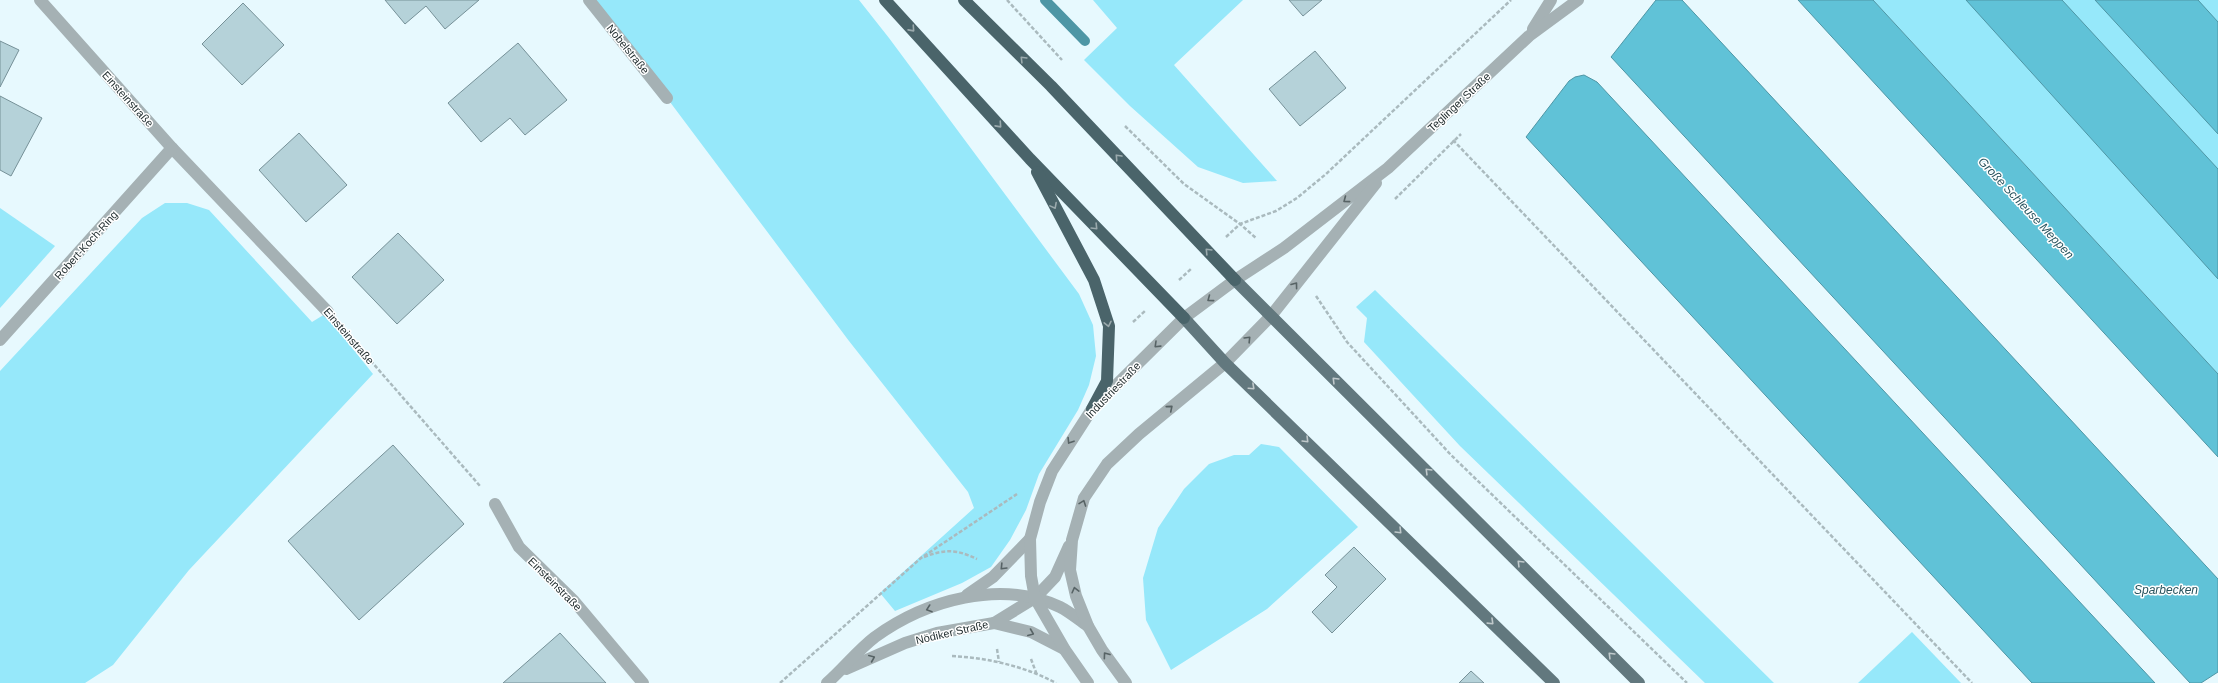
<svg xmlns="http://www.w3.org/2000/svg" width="2218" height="683" viewBox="0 0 2218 683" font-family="Arial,sans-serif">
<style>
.green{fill:#96e8fa}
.water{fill:#60c2d7;stroke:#4e96a5}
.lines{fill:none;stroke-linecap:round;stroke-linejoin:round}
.stream{stroke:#4e96a5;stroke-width:10}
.building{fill:#b5d2d9;stroke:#769198}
.path{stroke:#aababe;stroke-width:2.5;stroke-dasharray:4 2;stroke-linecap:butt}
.minor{stroke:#a5b1b4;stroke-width:12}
.major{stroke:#62787e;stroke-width:12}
.highway{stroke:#4a646a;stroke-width:12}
.oneway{stroke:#9baaad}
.oneway2{stroke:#576365}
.oneway3{stroke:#c0c9cb}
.labels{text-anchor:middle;stroke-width:3;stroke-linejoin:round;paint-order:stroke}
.street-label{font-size:11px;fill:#232f31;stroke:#fff}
.water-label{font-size:12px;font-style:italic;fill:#28545e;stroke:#fff}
</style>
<rect width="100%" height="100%" fill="#e7f9fe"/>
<!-- green -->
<g class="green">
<path d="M589 0H859L889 38 1079 294 1093 325 1096 356 1089 385 1078 410 1039 474 1026 510 1010 540 991 567 962 583 895 611 880 593 974 508 968 492 849 341 667 98Z"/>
<path d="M1093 0H1243L1174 65 1277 181 1243 183 1198 167 1130 106 1084 60 1117 28Z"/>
<path d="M1873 0H2218V374Z"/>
<path d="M165 203H187L209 210 312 322 325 314 373 374 189 570 113 665 85 683H0V371L142 218Z"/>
<path d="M0 208 55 246 0 308Z"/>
<path d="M1375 290 1774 683H1705L1460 446 1364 342 1367 318 1356 307Z"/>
<path d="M1261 444 1279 447 1358 527 1267 609 1171 670 1146 620 1143 578 1158 528 1184 489 1209 464 1234 455H1249Z"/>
<path d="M1912 632 1961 683H1858Z"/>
</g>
<!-- water -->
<g class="water">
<path d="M1656 0H1682L2218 579V672L2201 683H2190L1611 57Z"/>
<path d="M1798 0H1873L2218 374V457Z"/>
<path d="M1966 0H2062L2218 169V279Z"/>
<path d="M2095 0H2198L2218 22V134Z"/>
<path d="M1584 75 1597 82 2155 683H2032L1526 137 1569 81 1575 77Z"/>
</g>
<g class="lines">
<!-- stream -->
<path class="stream" d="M1045 0 1085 41"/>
</g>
<!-- building -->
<g class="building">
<path d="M385 0H479L445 29 426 6 405 24Z"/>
<path d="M1289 0H1322L1303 16Z"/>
<path d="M243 3 284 45 242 85 202 44Z"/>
<path d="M0 41 19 50 0 87Z"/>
<path d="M518 43 567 100 525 135 510 118 481 142 448 103Z"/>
<path d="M1315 51 1346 88 1300 126 1269 89Z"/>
<path d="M0 96 42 118 11 176 0 170Z"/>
<path d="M299 133 347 185 306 222 259 170Z"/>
<path d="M398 233 444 280 397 324 352 277Z"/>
<path d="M393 445 464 524 359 620 288 541Z"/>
<path d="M1354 547 1386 579 1332 633 1312 612 1337 587 1325 575Z"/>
<path d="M560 633 606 683H503Z"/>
<path d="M1471 671 1484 683H1459Z"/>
</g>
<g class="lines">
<!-- path -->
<g class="path">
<path d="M1007 0 1062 60"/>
<path d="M1125 126 1184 184 1240 224 1256 238"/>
<path d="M1453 140 1972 683"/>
<path d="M1395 199 1461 134"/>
<path d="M1226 237 1240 224 1276 211 1297 198 1326 174 1511 0"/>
<path d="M1179 280 1191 269"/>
<path d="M1316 296 1347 342 1451 455 1687 683"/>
<path d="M1133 322 1145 311"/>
<path d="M343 329 480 486"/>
<path d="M924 557C945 549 956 549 977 559"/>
<path d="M997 649 999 662"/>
<path d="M952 656C988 658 1024 666 1056 683"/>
<path d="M1031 659 1037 675"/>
<path d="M780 683 921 558 1017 494"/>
</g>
<!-- minor -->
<g class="minor">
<path d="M40 0 172 148 328 312"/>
<path d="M589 0 667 98"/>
<path d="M1533 29 1551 0"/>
<path d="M0 340 172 148"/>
<path d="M495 504 519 547 574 601 643 683"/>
<path d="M967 595 993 577 1030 539"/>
<path d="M994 623 1035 598 1055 577 1069 546"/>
<path d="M846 669 905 643 937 633 994 623 1031 632 1064 649"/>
<path d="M827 683C843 669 858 650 875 637 926 600 1001 579 1060 607 1070 612 1079 620 1088 626"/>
<path d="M1088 683 1065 650 1035 598 1031 576 1030 539 1040 502 1052 471 1092 409 1184 318 1235 280 1284 248 1388 168 1529 36 1578 0"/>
<path d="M1126 683 1102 650 1088 626 1076 596 1070 570 1072 540 1084 498 1107 464 1139 434 1225 363 1271 316 1376 183"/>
</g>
<!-- major -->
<g class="major">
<path d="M1235 280 1639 683"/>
<path d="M1184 318 1225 363 1554 683"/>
</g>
<!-- highway -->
<g class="highway">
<path d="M885 0 1030 159 1184 318"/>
<path d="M964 0 1051 86 1235 280"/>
<path d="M1037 172 1094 280 1109 326 1107 381 1092 409"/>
</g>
</g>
<!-- one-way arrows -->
<defs><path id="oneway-chevron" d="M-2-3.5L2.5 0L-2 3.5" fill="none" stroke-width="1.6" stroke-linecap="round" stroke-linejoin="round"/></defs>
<g class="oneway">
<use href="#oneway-chevron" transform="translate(912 29) rotate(48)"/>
<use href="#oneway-chevron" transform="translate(1023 59) rotate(-135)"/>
<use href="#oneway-chevron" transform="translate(999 125) rotate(48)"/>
<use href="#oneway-chevron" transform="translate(1118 157) rotate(-133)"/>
<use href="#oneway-chevron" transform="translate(1054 206) rotate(62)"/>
<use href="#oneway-chevron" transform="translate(1095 227) rotate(46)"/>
<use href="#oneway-chevron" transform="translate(1208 251) rotate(-134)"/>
<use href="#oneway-chevron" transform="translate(1108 324) rotate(78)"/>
</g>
<g class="oneway2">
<use href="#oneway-chevron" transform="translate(1346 200) rotate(143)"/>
<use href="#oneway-chevron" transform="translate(1295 285) rotate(-53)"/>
<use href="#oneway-chevron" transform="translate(1210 299) rotate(143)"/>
<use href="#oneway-chevron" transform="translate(1248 339) rotate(-46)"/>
<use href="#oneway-chevron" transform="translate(1157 345) rotate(136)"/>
<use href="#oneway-chevron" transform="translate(1170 408) rotate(-40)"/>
<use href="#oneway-chevron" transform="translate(1070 441) rotate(122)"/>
<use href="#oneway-chevron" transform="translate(1083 503) rotate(-70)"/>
<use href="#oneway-chevron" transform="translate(1003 567) rotate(134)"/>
<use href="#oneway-chevron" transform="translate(1075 590) rotate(-104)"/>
<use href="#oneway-chevron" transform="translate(929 609) rotate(161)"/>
<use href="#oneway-chevron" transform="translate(1031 633) rotate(22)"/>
<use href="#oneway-chevron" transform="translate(1106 655) rotate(-126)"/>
<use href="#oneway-chevron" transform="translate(872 658) rotate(-23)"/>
</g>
<g class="oneway3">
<use href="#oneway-chevron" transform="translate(1335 380) rotate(-135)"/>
<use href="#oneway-chevron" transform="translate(1252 387) rotate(43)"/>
<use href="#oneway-chevron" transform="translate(1306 440) rotate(45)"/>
<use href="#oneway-chevron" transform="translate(1428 471) rotate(-135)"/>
<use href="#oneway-chevron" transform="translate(1399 531) rotate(45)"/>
<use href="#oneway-chevron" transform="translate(1520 563) rotate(-135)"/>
<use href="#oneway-chevron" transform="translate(1491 622) rotate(44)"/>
<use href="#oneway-chevron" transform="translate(1611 655) rotate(-135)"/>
</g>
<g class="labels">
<!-- street labels -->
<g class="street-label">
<text transform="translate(628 49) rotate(51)" y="4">Nobelstraße</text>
<text transform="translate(128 99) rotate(48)" y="4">Einsteinstraße</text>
<text transform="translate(1459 102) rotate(-43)" y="4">Teglinger Straße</text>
<text transform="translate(86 245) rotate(-48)" y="4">Robert-Koch-Ring</text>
<text transform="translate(349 336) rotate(49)" y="4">Einsteinstraße</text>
<text transform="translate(1113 390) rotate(-46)" y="4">Industriestraße</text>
<text transform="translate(555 584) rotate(45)" y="4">Einsteinstraße</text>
<text transform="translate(952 632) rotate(-13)" y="4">Nödiker Straße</text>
</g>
<!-- water labels -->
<g class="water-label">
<text transform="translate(2026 208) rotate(47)" y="4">Große Schleuse Meppen</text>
<text x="2166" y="594">Sparbecken</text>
</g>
</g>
</svg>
